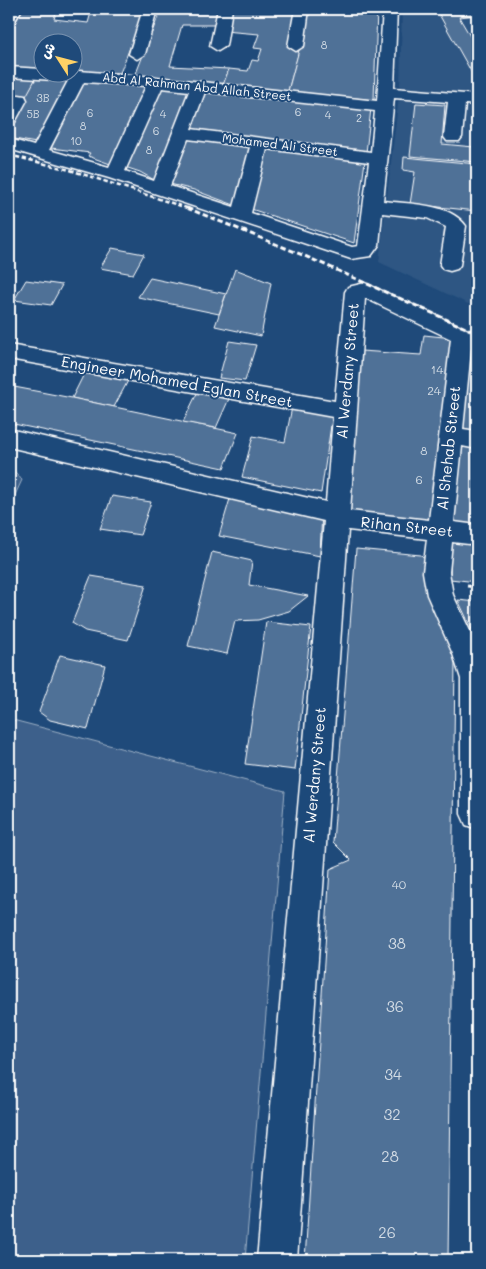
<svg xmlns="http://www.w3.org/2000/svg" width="486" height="1269" viewBox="0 0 486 1269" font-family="Mali,'Playpen Sans Arabic',sans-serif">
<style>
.built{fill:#2e5683}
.green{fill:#3c618b;stroke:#9eb0c5}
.building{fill:#507197;stroke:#fff}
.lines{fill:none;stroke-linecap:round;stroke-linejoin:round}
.minor-casing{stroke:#fff;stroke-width:3}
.path{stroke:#fff;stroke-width:3;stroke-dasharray:5 4;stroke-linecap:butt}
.minor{fill:#1f4a7a;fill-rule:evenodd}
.rail-far1{stroke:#fff;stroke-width:2.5;stroke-dasharray:4.5 2.5;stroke-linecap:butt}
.rail{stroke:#fff;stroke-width:3;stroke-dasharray:5.5 3;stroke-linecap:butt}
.labels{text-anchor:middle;stroke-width:4;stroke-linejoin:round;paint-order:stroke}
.far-number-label{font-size:11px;fill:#d3dce5}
.far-street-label{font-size:12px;fill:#fff;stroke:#1f4a7a}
.number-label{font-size:12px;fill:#d3dce5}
.street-label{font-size:15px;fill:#fff;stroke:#1f4a7a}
.near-number-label{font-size:15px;fill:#d3dce5}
</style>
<rect width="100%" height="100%" fill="#1f4a7a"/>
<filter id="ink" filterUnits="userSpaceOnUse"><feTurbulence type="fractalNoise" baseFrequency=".02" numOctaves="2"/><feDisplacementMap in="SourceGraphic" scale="10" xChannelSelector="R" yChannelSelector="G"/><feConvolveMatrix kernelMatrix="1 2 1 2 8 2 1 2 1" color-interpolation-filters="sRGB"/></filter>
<g filter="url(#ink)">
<!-- built -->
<g class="built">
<path d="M402 9H477V95L400 89Z"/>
<path d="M399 97 477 104V308L379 262Z"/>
</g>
<!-- green -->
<g class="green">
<path d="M9 465 22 480 9 508Z"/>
<path d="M9 719 285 791 245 1260H9Z"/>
</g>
<!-- building -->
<g class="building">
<path d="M23 9H57L54 19 88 23 92 9H145L120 73 72 71V42H42V70L9 69V34Z"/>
<path d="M161 9H221L216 25H182L170 66 229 69 223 85 135 76Z"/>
<path d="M232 9H300L291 49 299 51 288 91 223 85 229 69 248 71 252 60 258 61 262 49 254 48 259 34 224 31Z"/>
<path d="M310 9H377L374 100 288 91Z"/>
<path d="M436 9H475L477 12V15L459 17 477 48V82Z"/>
<path d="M9 77 36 78 26 98 15 97 9 108Z"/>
<path d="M36 78 73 79 36 143 9 138V127Z"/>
<path d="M86 79 147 84 113 165 88 156 90 153 51 148Z"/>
<path d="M160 85 191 88 156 181 140 172 125 167Z"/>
<path d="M204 90 371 108 366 153 189 131Z"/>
<path d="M416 103 445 105 442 144 474 147 475 108 477 109V162L410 156Z"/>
<path d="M186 139 253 147 237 206 194 190 170 184Z"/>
<path d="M266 148 365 161 354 243 251 209Z"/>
<path d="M404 157 477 164V211L410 204 415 172 403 170Z"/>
<path d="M112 248 144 254 133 274 100 268Z"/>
<path d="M477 266V298L472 296Z"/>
<path d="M235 269 271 283 261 336 215 326Z"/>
<path d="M150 278 226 294 219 314 138 297Z"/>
<path d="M26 280 62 285 51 305 14 300Z"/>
<path d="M424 335 453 338 430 523 345 515 361 351 421 355Z"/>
<path d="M229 341 256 345 245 381 219 378Z"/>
<path d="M468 362 477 364V433L463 431Z"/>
<path d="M87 368 130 377 114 407 72 398Z"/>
<path d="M9 386 72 398 238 433 224 468 9 423Z"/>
<path d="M200 387 232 392 216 428 183 422Z"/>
<path d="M292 407 333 412 321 493 242 477 253 436 285 442Z"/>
<path d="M462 444 477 446V531L453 529Z"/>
<path d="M232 492 322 510 320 556 219 536Z"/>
<path d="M112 496 151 502 140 535 100 529Z"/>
<path d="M451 542 477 545V582L450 579Z"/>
<path d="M356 549 421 555 429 562V598L455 660 448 1260H305L330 869 351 860 333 842Z"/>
<path d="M212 552 252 561 249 585 308 596 289 611 258 620 235 621 227 654 188 646Z"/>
<path d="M91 576 146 585 128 640 85 631 72 623Z"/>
<path d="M458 600 477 602V640Z"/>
<path d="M266 622 311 627 295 770 245 764Z"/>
<path d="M60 655 105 665 88 729 50 720 39 712Z"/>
</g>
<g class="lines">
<defs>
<g id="minor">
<path d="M9 9H22L14 22 9 24Z"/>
<path d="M143 9H157L145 54 137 59 129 54Z"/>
<path d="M218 9H232L226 46 218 51 210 46Z"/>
<path d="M295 9H309L304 46 296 51 288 46Z"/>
<path d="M383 9H397L394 88 477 95V105L465 104 462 137 459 141H447L444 137 448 102 394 98 383 201C409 204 450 203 466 226L460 265 457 269 450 271 443 269 440 265 446 227 427 218 382 213 379 245 371 256 351 259 109 178 9 149V139L34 146 68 81 9 77V67L42 69V72L79 71 156 77 377 101ZM84 82 146 86 109 167 49 150ZM162 88 189 91 154 181 125 171ZM205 92 375 111 371 152 191 129ZM188 139 250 147 234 207 170 186ZM267 149 369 162 358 246 352 247 251 213Z"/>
<path d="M19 95 25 96 27 100 15 122 9 123V103L13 96Z"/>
<path d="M365 283 477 334V350L471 349 463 429 477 431V449L462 446 454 522 477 525V545L452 542 449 572 453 595 477 646V829L466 825 461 814V679L453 654 427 595 423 572 427 539 348 530 297 1260H257L324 521 9 447V429L326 502 333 417 9 359V345L335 401 345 292 348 287ZM365 298 451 339 429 520 350 511Z"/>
</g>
</defs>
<!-- minor casing -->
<use href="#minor" class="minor-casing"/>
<!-- path -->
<path class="path" d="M467 586 477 587"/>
<!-- minor -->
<use href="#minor" class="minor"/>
<!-- rail-far1 -->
<path class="rail-far1" d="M9 155 70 170 190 209"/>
<!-- rail -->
<path class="rail" d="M187 208 305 256 477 333"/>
</g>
</g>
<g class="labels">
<!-- far-number labels -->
<g class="far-number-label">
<text x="324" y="49">8</text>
<text x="43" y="102">3B</text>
<text x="298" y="116">6</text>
<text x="90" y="117">6</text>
<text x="33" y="118">5B</text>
<text x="163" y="118">4</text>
<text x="328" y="119">4</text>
<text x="359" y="122">2</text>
<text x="83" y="130">8</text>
<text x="156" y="135">6</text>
<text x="76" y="145">10</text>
<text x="149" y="154">8</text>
</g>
<!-- far-street labels -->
<g class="far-street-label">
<text transform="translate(197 87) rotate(6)" y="4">Abd Al Rahman Abd Allah Street</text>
<text transform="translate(280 145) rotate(7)" y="4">Mohamed Ali Street</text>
</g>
<!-- number labels -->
<g class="number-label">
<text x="437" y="374">14</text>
<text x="434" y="395">24</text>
<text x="424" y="455">8</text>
<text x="419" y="484">6</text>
<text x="399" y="889">40</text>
</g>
<!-- street labels -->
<g class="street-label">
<text transform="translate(348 371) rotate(-85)" y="5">Al Werdany Street</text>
<text transform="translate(177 382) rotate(10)" y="5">Engineer Mohamed Eglan Street</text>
<text transform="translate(449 448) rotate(-84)" y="5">Al Shehab Street</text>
<text transform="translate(407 527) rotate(6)" y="5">Rihan Street</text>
<text transform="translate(315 775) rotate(-85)" y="5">Al Werdany Street</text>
</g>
<!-- near-number labels -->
<g class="near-number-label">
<text x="397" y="949">38</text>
<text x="395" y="1012">36</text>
<text x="393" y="1080">34</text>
<text x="392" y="1120">32</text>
<text x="390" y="1162">28</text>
<text x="387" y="1238">26</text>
</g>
</g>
<!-- margin -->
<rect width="486" height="1269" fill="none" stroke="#1f4a7a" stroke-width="30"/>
<rect x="15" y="15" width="456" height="1239" fill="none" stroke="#fff" stroke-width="2" filter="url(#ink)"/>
<!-- north arrow -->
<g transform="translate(58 58) rotate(306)"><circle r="24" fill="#1f4a7a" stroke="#7992af"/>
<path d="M0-4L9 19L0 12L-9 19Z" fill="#ffd166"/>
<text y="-8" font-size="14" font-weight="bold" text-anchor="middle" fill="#ffffff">ش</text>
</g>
</svg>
